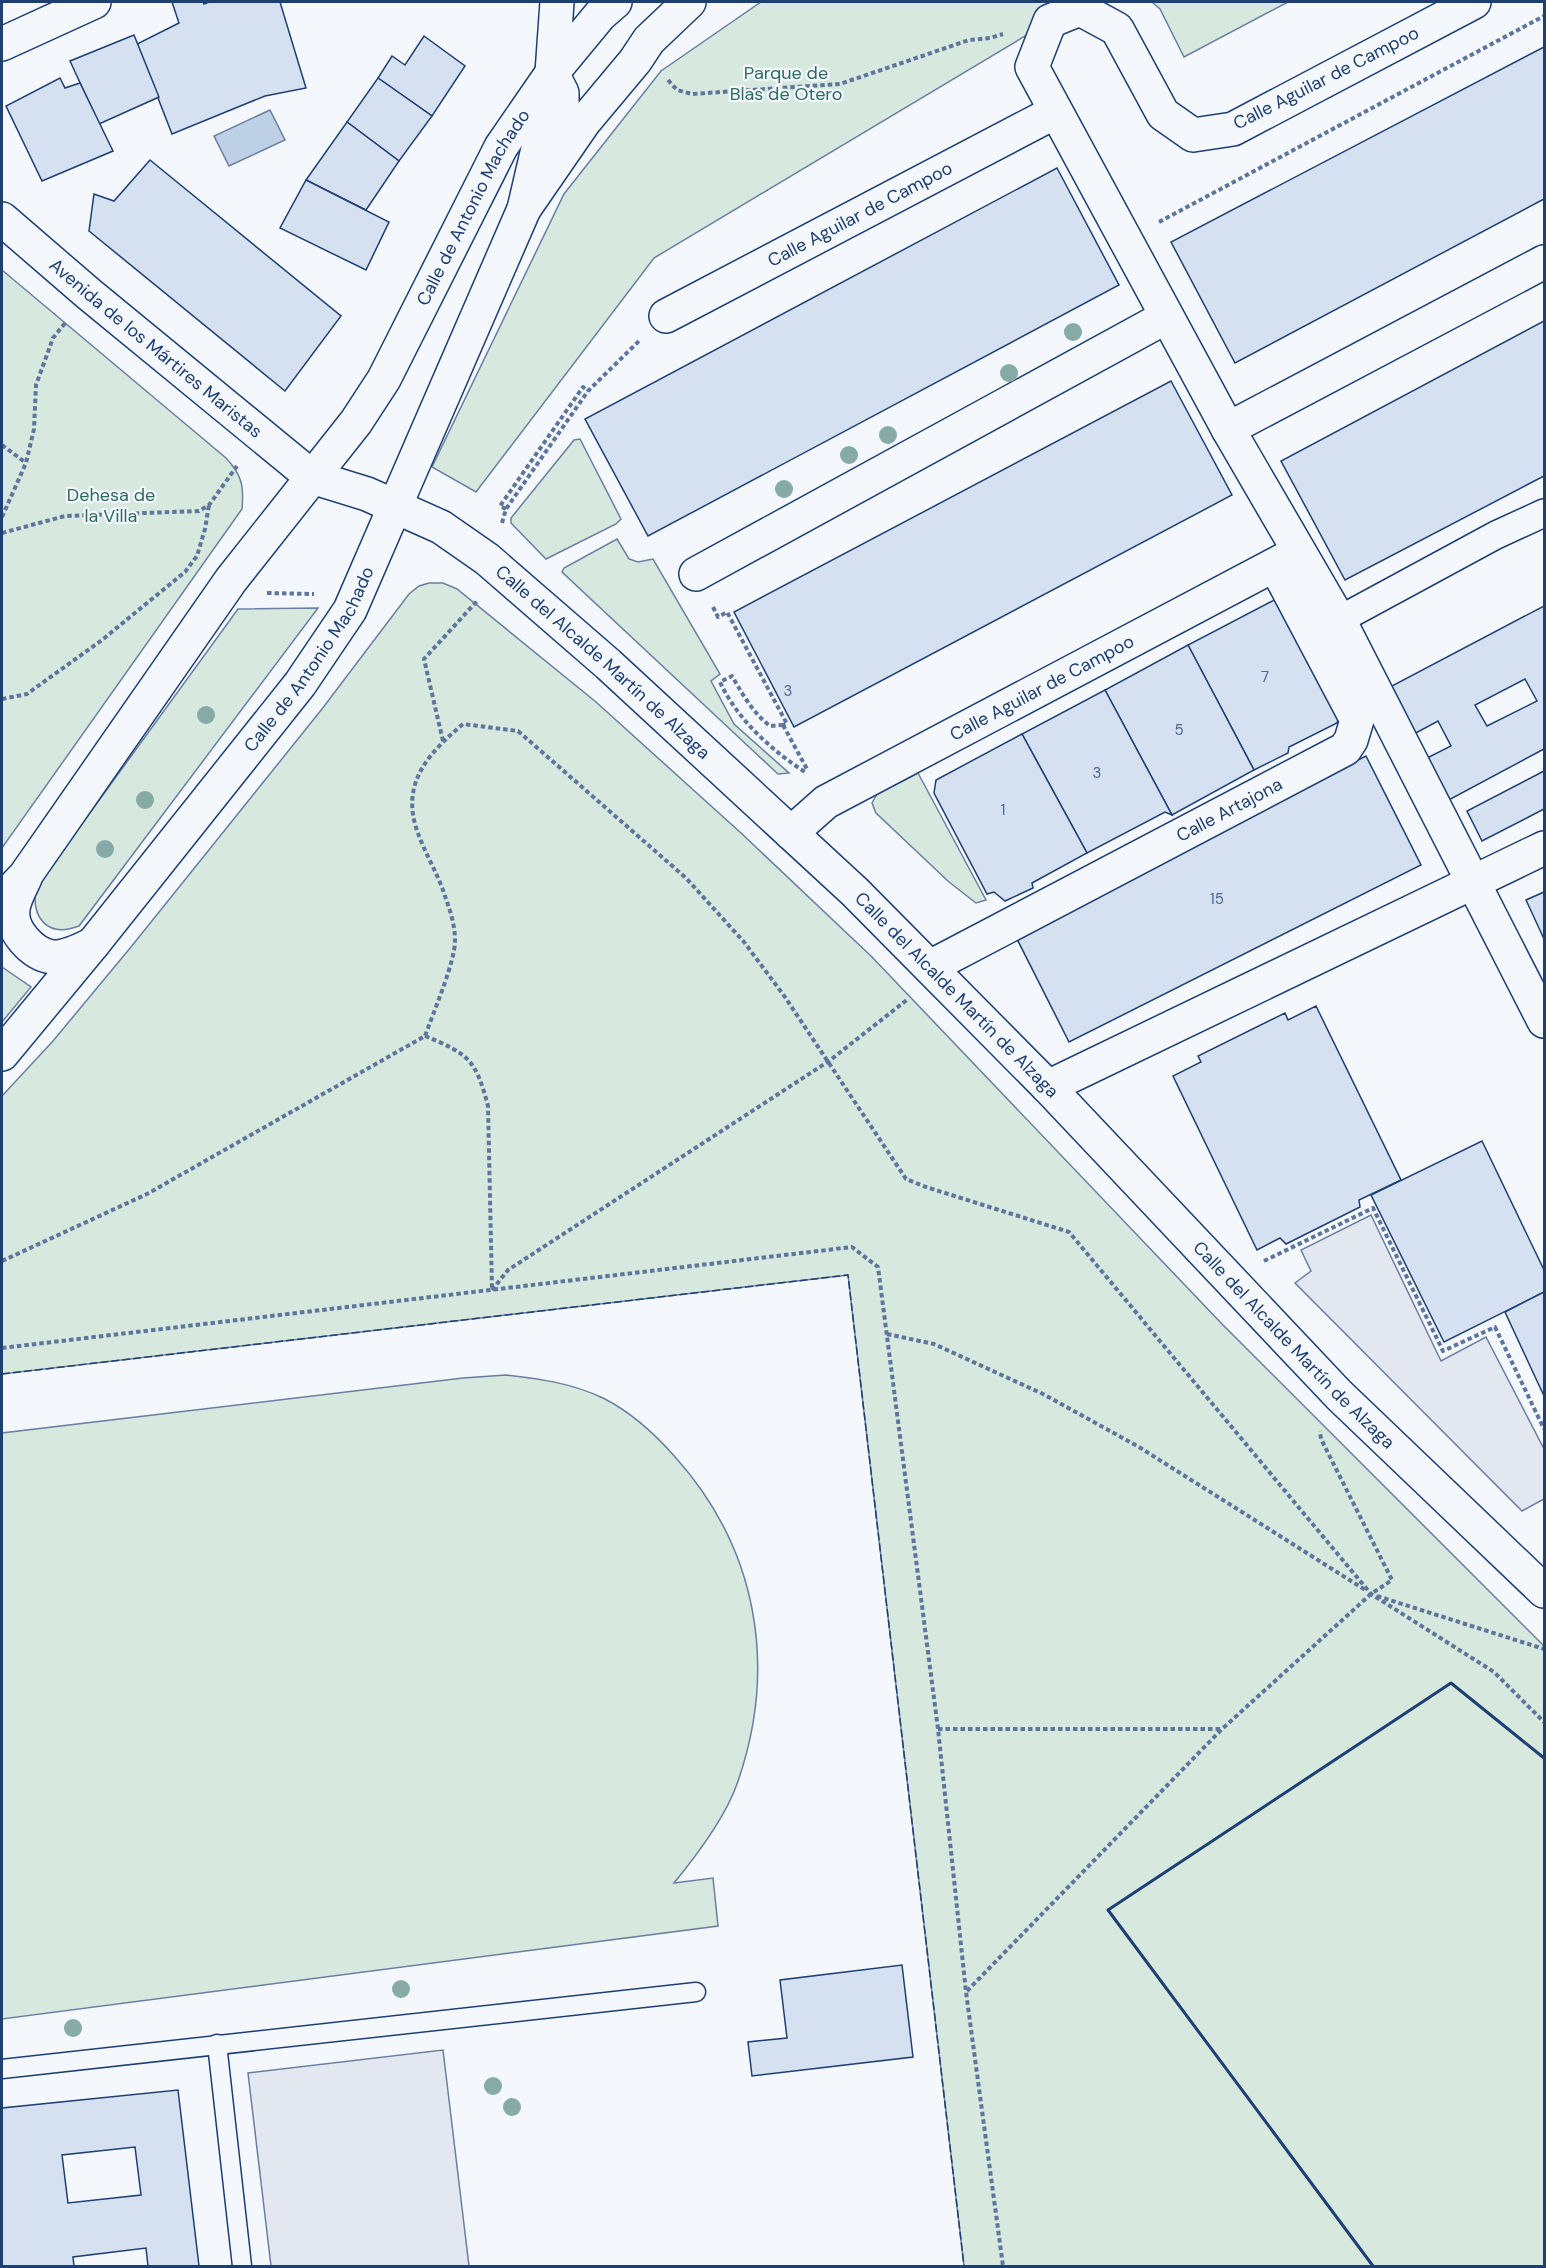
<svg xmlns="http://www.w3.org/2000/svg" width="1546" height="2268" viewBox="0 0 1546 2268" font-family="'DM Sans',sans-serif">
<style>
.green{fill:#d7e8df;stroke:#687fa3;stroke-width:1.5}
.parking{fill:#e3e8f0;stroke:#687fa3;stroke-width:1.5}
.water{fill:#bed0e5;stroke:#687fa3;stroke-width:1.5}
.building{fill:#d5e0f0;stroke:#1d3f73;stroke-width:1.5;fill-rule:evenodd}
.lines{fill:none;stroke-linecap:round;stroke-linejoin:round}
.service-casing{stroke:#1d3f73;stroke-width:21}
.pedestrian-casing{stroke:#1d3f73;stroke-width:30}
.minor-casing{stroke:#1d3f73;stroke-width:36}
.tertiary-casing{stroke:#1d3f73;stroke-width:36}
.path{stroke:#5e769c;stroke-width:4;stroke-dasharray:4.5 3;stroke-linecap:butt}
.service{stroke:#f4f7fb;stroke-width:18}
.pedestrian{stroke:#f4f7fb;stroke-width:27}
.minor{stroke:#f4f7fb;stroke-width:33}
.tertiary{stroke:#f4f7fb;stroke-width:33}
.fence{stroke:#1d3f73;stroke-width:1.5;stroke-dasharray:8 3;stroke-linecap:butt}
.wall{stroke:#1d3f73;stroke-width:3}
.tree{fill:#86aba6}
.labels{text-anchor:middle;stroke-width:4.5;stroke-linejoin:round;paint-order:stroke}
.number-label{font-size:15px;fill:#4b6792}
.park-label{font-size:18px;fill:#2c6c60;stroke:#f4f7fb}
.street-label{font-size:18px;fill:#1d3f73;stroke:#f4f7fb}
</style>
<rect width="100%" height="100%" fill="#f4f7fb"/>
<!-- green -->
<g class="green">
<path d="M761 2H1082L654 258 476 492 432 467 564 194 661 71Z"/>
<path d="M1152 2H1288L1184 57 1160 9Z"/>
<path d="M2 270 226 458C242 475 244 486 242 509L2 848Z"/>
<path d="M580 439 621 519 616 524 546 559 511 523V518L574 440Z"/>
<path d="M617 539 629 559 638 562 653 559 720 674 711 681 734 724 789 773 778 774 562 572 564 568Z"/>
<path d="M429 583H443L457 589 596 702 741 833 872 957 1222 1324 1544 1646V2266H964L848 1275 2 1374V1096L53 1041 131 947 322 709 409 594 419 586Z"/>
<path d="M318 608 79 926C47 938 31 918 36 887L238 609Z"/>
<path d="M918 773 986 900 976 903 949 882 876 813 872 803 877 794Z"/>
<path d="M2 967 31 987 2 1022Z"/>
<path d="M506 1375C541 1379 571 1383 603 1398 631 1412 656 1435 676 1458 758 1550 778 1668 737 1784 725 1818 697 1855 674 1883L713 1878 718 1926 2 2019V1433L463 1378Z"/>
</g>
<!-- parking -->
<g class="parking">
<path d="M1371 1215 1441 1361 1486 1337 1544 1449V1499L1522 1511 1295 1283 1311 1271 1301 1250Z"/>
<path d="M443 2050 469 2266H271L248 2073Z"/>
</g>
<!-- water -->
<path class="water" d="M270 110 285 140 229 166 214 136Z"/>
<!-- building -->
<g class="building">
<path d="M172 2H203L204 4 209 2H280L306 88 265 96 172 134 137 44 179 23Z"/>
<path d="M134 35 159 97 99 124 70 61Z"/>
<path d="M424 36 465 66 432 116 378 78 392 56 405 65Z"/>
<path d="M1544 47V199L1235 363 1171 242Z"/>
<path d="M60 78 65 88 80 83 113 151 42 181 6 106Z"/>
<path d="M378 78 432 116 399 161 347 122Z"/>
<path d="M347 122 399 161 366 210 306 180Z"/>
<path d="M150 160 341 316 285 391 89 231 94 194 114 201Z"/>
<path d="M1057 168 1119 285 648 536 585 419Z"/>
<path d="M306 180 389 222 366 270 280 228Z"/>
<path d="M1544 321V476L1345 580 1281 461Z"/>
<path d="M1171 381 1232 495 794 727 734 612Z"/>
<path d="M1282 596 1341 709 1337 723 1289 747 1288 753 1254 770 1188 645Z"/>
<path d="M1544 606V749L1445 802 1423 760 1451 746 1438 721 1414 734 1390 687ZM1525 679 1537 701 1487 726 1475 705Z"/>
<path d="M1188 645 1254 770 1172 815 1105 690Z"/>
<path d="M1105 690 1172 815 1165 812 1087 853 1022 734Z"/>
<path d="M1022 734 1087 853 1032 883 1033 888 1005 901 994 892 987 894 934 793 936 780Z"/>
<path d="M1366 756 1421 865 1069 1042 1014 933Z"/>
<path d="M1544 771V809L1482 841 1467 811Z"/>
<path d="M1544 892V939L1526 900Z"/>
<path d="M1316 1006 1401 1180 1359 1200 1360 1207 1286 1244 1280 1238 1257 1250 1173 1076 1201 1062 1198 1056 1285 1013 1288 1020Z"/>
<path d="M1482 1141 1544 1270V1292L1444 1342 1371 1195Z"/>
<path d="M1544 1292V1396L1505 1312Z"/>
<path d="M902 1965 913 2057 752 2076 748 2042 787 2038 780 1980Z"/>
<path d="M178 2090 199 2266H148L146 2248 73 2257 74 2266H2V2108ZM135 2147 141 2195 68 2203 62 2155Z"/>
</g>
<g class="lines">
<defs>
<g id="service">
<path d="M217 2044 242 2266"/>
<path d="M2 2069 696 1992"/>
</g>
<path id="pedestrian" d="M1339 620 1496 535 1544 513"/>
<g id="minor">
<path d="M1474 2 1233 129 1193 135 1163 114 1117 29 1080 9 1050 21 1032 67 1228 429 1339 620 1544 1021"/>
<path d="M2 44 94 2"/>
<path d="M524 209 540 140 562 107V93L552 73 557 2"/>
<path id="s1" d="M2 219 89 294 312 477 367 494 441 527 487 559 608 664 855 892 1048 1087 1339 1395 1544 1591"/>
<path id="s2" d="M666 316 1055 112"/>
<path d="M1228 429 1544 262"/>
<path d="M696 574 1166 317"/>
<path id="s3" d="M791 833 826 802 1295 554"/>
<path id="s4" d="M930 967 1345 749 1351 740 1357 720 1275 565"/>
<path d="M1048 1087 1544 848"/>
</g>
<g id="tertiary">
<path d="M25 878C21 887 14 899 13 909 10 930 32 954 52 957 66 958 81 950 93 944"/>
<path id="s5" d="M2 900 25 876 231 580 356 422 384 379 501 147 552 73 600 15 615 2"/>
<path id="s6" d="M2 1054 93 944 300 684 350 610 524 209 584 122 635 61 649 40 689 2"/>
</g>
</defs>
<!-- service casing -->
<use href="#service" class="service-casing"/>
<!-- pedestrian casing -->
<use href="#pedestrian" class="pedestrian-casing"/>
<!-- minor casing -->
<use href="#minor" class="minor-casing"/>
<!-- tertiary casing -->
<use href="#tertiary" class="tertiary-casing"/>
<!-- path -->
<g class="path">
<path d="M668 80 677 90 692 94 840 84 969 40 990 38 1003 34"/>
<path d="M1159 222 1544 16"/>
<path d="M2 445 26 463"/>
<path d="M506 509 500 506 583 387 588 391"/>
<path d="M2 517 26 463 34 429 36 385 53 338 66 322"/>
<path d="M502 523 506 509 588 391 639 341"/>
<path d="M2 533 65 516 199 511 209 505 237 466"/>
<path d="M267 593 314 594"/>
<path d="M713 607 718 617 727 612 787 724 783 725"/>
<path d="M2 699 27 694 102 640 185 572 197 556 205 529 209 505"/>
<path d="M783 725 770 726C753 713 743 695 732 676L720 682C737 719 771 750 805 772"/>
<path d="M783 725 807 769"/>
<path d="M443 741 424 659 478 600"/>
<path d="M425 1036C469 1054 476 1060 488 1106L492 1289"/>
<path d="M2 1261 147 1194 425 1036C433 1013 455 963 455 940 455 925 450 910 445 896 437 871 422 849 415 824 403 780 431 751 463 724L518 731 686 878 744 942 785 997 906 1179 926 1187 1069 1232 1371 1594 1494 1672 1544 1722"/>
<path d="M1264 1261 1373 1208 1443 1351 1495 1327 1544 1429"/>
<path d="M492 1290 508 1270 829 1061 908 999"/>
<path d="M887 1334 934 1344 1043 1394 1139 1447 1367 1591"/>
<path d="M2 1348 852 1247 878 1267 938 1729 966 1992 1003 2266"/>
<path d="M1377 1596 1544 1649"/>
<path d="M938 1729H1221"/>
<path d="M967 1991 1222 1729 1371 1594 1392 1580 1321 1439 1320 1431"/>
</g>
<!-- service -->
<use href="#service" class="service"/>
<!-- pedestrian -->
<use href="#pedestrian" class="pedestrian"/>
<!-- minor -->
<use href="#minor" class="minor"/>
<!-- tertiary -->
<use href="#tertiary" class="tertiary"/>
<!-- fence -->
<path class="fence" d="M2 1374 848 1275 964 2266"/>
<!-- wall -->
<path class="wall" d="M1373 2266 1108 1910 1451 1683 1544 1758"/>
</g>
<!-- trees -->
<g class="tree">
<circle cx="1073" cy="332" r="9"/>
<circle cx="1009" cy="373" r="9"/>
<circle cx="888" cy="435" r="9"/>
<circle cx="849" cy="455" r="9"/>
<circle cx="784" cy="489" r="9"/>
<circle cx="206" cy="715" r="9"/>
<circle cx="145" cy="800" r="9"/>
<circle cx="105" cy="849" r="9"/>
<circle cx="401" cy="1989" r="9"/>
<circle cx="73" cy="2028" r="9"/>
<circle cx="493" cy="2086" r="9"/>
<circle cx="512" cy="2107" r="9"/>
</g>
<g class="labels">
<!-- number labels -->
<g class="number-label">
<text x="1265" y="682">7</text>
<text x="788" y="696">3</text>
<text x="1179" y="735">5</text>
<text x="1097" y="778">3</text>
<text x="1003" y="815">1</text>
<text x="1217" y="904">15</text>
</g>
<!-- park labels -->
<g class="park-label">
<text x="786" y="79">Parque de<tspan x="786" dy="21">Blas de Otero</tspan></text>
<text x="111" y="501">Dehesa de<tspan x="111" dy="21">la Villa</tspan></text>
</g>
<!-- street labels -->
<g class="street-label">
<text transform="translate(1326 78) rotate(-27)" y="6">Calle Aguilar de Campoo</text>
<text dy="6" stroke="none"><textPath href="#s5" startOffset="840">Calle de Antonio Machado</textPath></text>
<text dy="6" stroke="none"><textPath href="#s2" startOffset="219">Calle Aguilar de Campoo</textPath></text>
<text dy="6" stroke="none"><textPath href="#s1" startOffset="201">Avenida de los Mártires Maristas</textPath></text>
<text dy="6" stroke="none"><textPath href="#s6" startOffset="501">Calle de Antonio Machado</textPath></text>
<text dy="6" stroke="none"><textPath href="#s1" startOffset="753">Calle del Alcalde Martín de Alzaga</textPath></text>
<text dy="6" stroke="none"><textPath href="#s3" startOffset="291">Calle Aguilar de Campoo</textPath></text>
<text dy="6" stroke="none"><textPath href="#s4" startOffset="338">Calle Artajona</textPath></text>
<text dy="6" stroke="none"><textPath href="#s1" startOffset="1239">Calle del Alcalde Martín de Alzaga</textPath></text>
<text dy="6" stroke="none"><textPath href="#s1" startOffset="1725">Calle del Alcalde Martín de Alzaga</textPath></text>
</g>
</g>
<!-- border -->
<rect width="1546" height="2268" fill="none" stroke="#1d3f73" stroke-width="6"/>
</svg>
